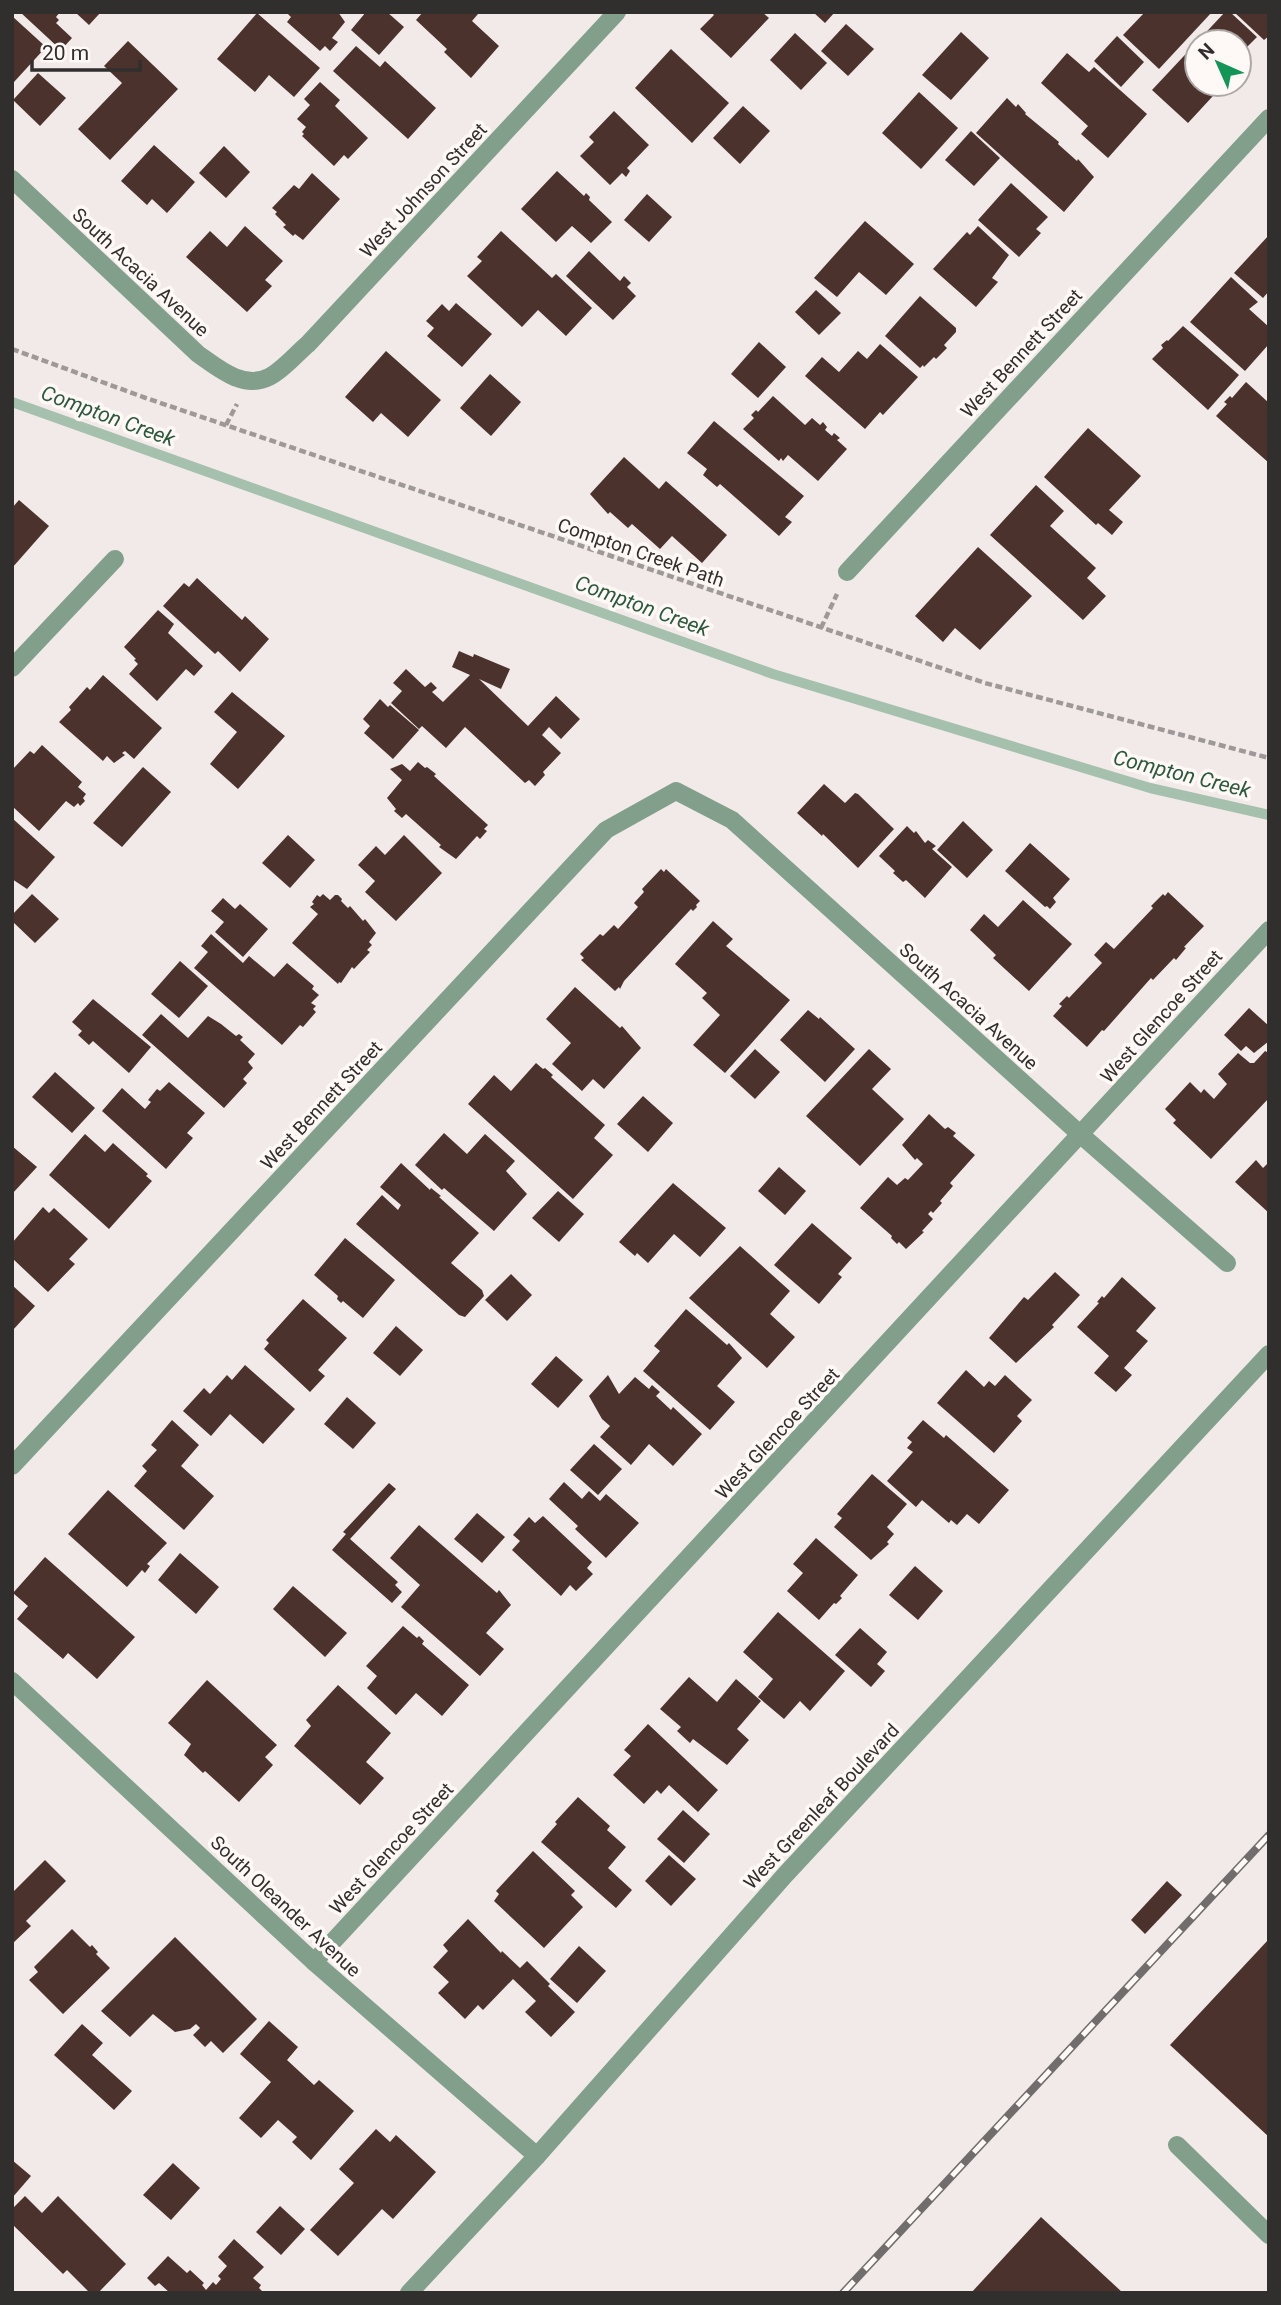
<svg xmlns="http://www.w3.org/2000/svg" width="1281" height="2305" viewBox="0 0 1281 2305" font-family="Roboto,sans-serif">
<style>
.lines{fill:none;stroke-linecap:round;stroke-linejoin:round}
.stream{stroke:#a5c0ac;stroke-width:10}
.building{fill:#4c322c}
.path{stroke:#9e9998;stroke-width:4.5;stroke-dasharray:7 3.5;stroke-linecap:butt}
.service{stroke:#819f8a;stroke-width:18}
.minor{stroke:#819f8a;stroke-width:18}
.tertiary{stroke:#819f8a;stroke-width:18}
.rail-casing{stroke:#716d6c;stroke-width:8}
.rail{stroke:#fef8f6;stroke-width:5;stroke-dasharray:16;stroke-linecap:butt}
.labels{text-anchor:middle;stroke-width:7;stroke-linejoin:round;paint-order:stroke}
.street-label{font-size:19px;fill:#312f2e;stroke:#fef8f6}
.water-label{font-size:21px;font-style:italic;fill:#2b593c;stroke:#fef8f6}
</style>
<rect width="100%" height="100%" fill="#f1eae9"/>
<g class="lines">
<!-- stream -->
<path class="stream" d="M12 402 773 674 1150 788 1269 815"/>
</g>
<!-- building -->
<g class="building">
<path d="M20 12H60L56 17 59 20 56 23 72 38 61 50Z"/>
<path d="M75 12H101L89 25Z"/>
<path d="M286 12H338L345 22 332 38 338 42 330 51 325 46 320 51 287 22 291 17Z"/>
<path d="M366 12H387L404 27 379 55 351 30Z"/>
<path d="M423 12H476L478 14 472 21 499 46 471 78 444 52 447 49 416 20Z"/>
<path d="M711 12H762L769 18 731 58 700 29 714 15Z"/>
<path d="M813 12H835L825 23Z"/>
<path d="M1145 12H1212L1159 69 1123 35Z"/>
<path d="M1225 12H1230L1257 37 1239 55V42H1197Z"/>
<path d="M1234 12H1269V36L1264 40Z"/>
<path d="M257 13 320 68 294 97 269 75 255 92 217 59Z"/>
<path d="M12 16 46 47 14 82 12 80Z"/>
<path d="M846 24 874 49 848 76 821 51Z"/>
<path d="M961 32 989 58 951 100 922 75Z"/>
<path d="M795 33 827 63 801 90 770 60Z"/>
<path d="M1117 36 1144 62 1121 87 1094 61Z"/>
<path d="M128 41 178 89 110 160 78 129 122 83 104 66Z"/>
<path d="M1197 42V84H1224L1188 123 1152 90Z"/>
<path d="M356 46 380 67 385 61 436 108 408 139 333 71Z"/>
<path d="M671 49 729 103 692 143 635 88Z"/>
<path d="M1067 53 1089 72 1094 67 1147 114 1108 158 1081 134 1088 126 1041 83Z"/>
<path d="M38 73 66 98 40 126 13 100Z"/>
<path d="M320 82 340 100 335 106 368 138 348 159 344 155 334 166 302 136 304 134 302 132 306 127 297 119 310 105 304 99Z"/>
<path d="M919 92 958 128 921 169 882 133Z"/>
<path d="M1007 98 1016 107 1018 104 1026 113 1025 114 1059 142 1058 144 1077 161 1078 159 1094 177 1064 212 976 133Z"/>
<path d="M743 106 770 131 740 164 713 138Z"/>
<path d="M614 111 649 145 627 168 630 171 626 177 622 173 610 185 580 156 594 142 589 137Z"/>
<path d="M971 131 1000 158 974 186 945 160Z"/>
<path d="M154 145 195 182 167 213 152 199 147 205 121 181Z"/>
<path d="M224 146 250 172 226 198 199 173Z"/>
<path d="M557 171 584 196 586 193 590 197 589 200 612 222 591 243 572 226 556 242 521 209Z"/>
<path d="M312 173 340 199 303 240 295 234 293 236 283 227 286 225 275 214 277 212 272 208 294 185 299 189Z"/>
<path d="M1011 183 1048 217 1036 229 1041 233 1019 257 978 220Z"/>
<path d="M647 194 672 217 649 242 624 220Z"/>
<path d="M865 221 914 264 886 295 859 272 837 297 814 278Z"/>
<path d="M245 226 283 261 265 280 272 286 247 312 186 257 210 231 227 247Z"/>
<path d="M978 226 1009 255 992 278 998 282 976 307 933 269 967 232 970 235Z"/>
<path d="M501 231 552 278 556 274 592 308 566 336 538 310 522 327 467 276 482 261 477 257Z"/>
<path d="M1269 235V291L1263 298 1234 273Z"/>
<path d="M589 251 620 281 624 276 631 283 627 287 636 296 613 320 566 276Z"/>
<path d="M1231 277 1258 302 1249 309 1269 327V344L1245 371 1190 322Z"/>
<path d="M816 290 841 313 819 335 795 312Z"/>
<path d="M920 296 956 328V332L944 345 947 348 936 359 934 357 924 367 923 365 920 368 885 336Z"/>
<path d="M456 303 492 334 462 367 427 336 434 328 426 321 442 304 449 311Z"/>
<path d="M1183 326 1239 375 1208 410 1152 359 1163 348 1161 345 1167 340 1168 341Z"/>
<path d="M759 342 786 367 758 398 731 374Z"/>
<path d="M880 344 918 377 883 415 880 412 865 429 805 376 822 357 839 372 858 351 867 359Z"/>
<path d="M386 351 441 400 408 437 381 413 373 422 345 397Z"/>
<path d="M490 374 521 402 491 436 460 408Z"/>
<path d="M1246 382 1269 403V463L1216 416 1227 404 1224 402 1230 396 1232 398Z"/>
<path d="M773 396 805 425 812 418 820 425 823 422 827 427 825 430 832 436 834 433 840 438 837 440 847 449 818 481 788 455 783 461 781 458 779 461 743 429 754 418 751 415 756 410 758 412Z"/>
<path d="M714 421 804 496 785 517 792 522 779 536 720 484 717 487 703 475 707 469 687 453Z"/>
<path d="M1088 428 1141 476 1109 510 1123 522 1112 535 1098 523 1096 525 1044 477Z"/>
<path d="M624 457 659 489 666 481 727 535 702 563 672 536 660 549 632 524 628 528 610 512 608 514 590 494Z"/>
<path d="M1036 485 1064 511 1050 526 1096 568 1087 578 1106 596 1083 620 990 535Z"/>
<path d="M19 500 49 526 12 568V508Z"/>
<path d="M978 547 1032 596 980 650 955 628 943 642 915 616Z"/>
<path d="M197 578 242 620 245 616 269 639 240 672 218 651 215 654 163 606 184 583 189 587Z"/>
<path d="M158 610 174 624 168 633 203 666 194 676 186 669 157 701 129 674 138 664 134 660 136 659 124 647Z"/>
<path d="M459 651 473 657 474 654 510 669 501 689 479 679 528 726 556 696 580 719 561 739 549 727 542 735 561 753 543 772 545 775 535 786 529 780 525 783 465 727 446 748 422 726 419 729 391 703 402 691 393 683 406 669 425 687 431 682 437 688 432 692 443 702 470 675 452 667Z"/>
<path d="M103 675 162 728 134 759 125 751 122 753 125 755 114 763 107 756 103 761 59 722 71 710 69 707 87 687 90 690Z"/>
<path d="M232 692 285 736 238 789 210 764 237 732 214 712Z"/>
<path d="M380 699 388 707 390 705 419 730 393 759 364 733 370 726 363 719Z"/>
<path d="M42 745 82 782 78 787 86 794 83 798 85 801 80 806 78 803 74 807 66 801 39 831 12 806V770L30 751 34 754Z"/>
<path d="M418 762 425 768 427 767 436 774 434 776 488 825 484 829 487 831 480 839 477 836 456 859 439 847 441 845 406 814 402 818 394 811 396 809 387 798 402 780 390 769 402 764 410 771Z"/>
<path d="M143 767 171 792 122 847 93 823Z"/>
<path d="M824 784 845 803 855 793 858 794 894 829 858 868 823 834 822 836 797 813Z"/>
<path d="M12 818 55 857 27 889 12 879Z"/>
<path d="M963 821 993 850 967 878 937 850Z"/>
<path d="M907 826 914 833 916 831 925 843 928 840 936 846 932 849 952 867 925 898 906 880 903 882 893 873 895 871 879 856Z"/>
<path d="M288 835 315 860 290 888 262 863Z"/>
<path d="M404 835 442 873 396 921 365 892 375 881 358 865 376 846 385 855Z"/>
<path d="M1030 843 1070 879 1053 898 1056 902 1050 909 1047 906 1045 907 1005 871Z"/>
<path d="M661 869 664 872 666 869 700 901 696 905 697 907 693 911 691 909 624 981 620 989 619 987 615 991 581 960 584 958 580 954 600 934 603 936 614 925 618 929 638 907 634 903 644 892 642 889Z"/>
<path d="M1168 892 1204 926 1184 947 1186 948 1176 960 1174 958 1153 980 1151 978 1104 1031 1102 1030 1087 1047 1053 1016 1062 1006 1059 1004 1067 996 1069 998 1102 963 1094 955 1106 942 1114 949 1153 908 1151 906 1163 894 1165 896Z"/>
<path d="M32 894 59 919 35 943 12 921V915Z"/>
<path d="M323 894 330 900 335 895H338L342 899 341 901 348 908 350 906 363 921 365 919 376 933 369 942 372 945 367 950 370 952 354 969 352 967 341 983 339 982 338 984 292 943 318 914 310 907 314 904 312 902 317 895 320 897Z"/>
<path d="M223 898 235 909 240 904 268 929 243 957 215 932 224 922 211 911Z"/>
<path d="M1023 900 1072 944 1029 991 993 958 996 955 970 930 984 914 998 927Z"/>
<path d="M713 921 733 939 726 946 790 1000 725 1073 693 1045 720 1015 702 998 707 993 675 964Z"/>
<path d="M211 934 243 963 249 956 274 977 287 963 314 986 312 989 319 995 311 1003 316 1006 313 1009 316 1012 303 1027 300 1025 282 1045 194 968 208 952 201 946Z"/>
<path d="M180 961 208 986 179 1018 151 994Z"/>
<path d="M575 987 620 1028 622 1026 641 1048 604 1089 593 1079 582 1091 552 1064 571 1043 546 1019Z"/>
<path d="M93 999 151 1047 129 1073 93 1041 89 1045 78 1035 82 1031 72 1022Z"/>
<path d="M1249 1008 1269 1026V1041L1254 1053 1246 1046 1241 1051 1224 1035Z"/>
<path d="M808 1010 819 1019 820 1017 855 1049 825 1082 780 1040Z"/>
<path d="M161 1014 188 1038 208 1016 221 1024 236 1036 239 1034 243 1037 240 1040 255 1054 248 1062 253 1068 243 1079 247 1083 224 1108 142 1035Z"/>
<path d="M755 1049 780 1072 755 1099 730 1076Z"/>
<path d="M869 1049 891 1069 872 1089 904 1119 860 1166 806 1116Z"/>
<path d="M1269 1050V1098L1211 1159 1173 1123 1176 1120 1165 1109 1190 1082 1201 1093 1204 1089 1214 1099 1227 1084 1218 1074 1238 1053 1250 1063H1254L1265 1051 1267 1052Z"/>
<path d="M536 1063 543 1069 545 1068 553 1075 551 1077 605 1125 594 1138 613 1155 573 1199 468 1104 494 1075 511 1091Z"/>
<path d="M55 1072 95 1108 72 1133 32 1097Z"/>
<path d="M169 1082 205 1113 187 1133 193 1138 166 1169 102 1111 122 1088 145 1109 151 1102 148 1100 157 1089 160 1091Z"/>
<path d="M643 1096 673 1123 648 1152 617 1124Z"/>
<path d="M929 1114 945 1129 948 1127 956 1133 953 1136 975 1155 950 1183 953 1186 940 1201 942 1203 933 1213 931 1211 928 1214 933 1219 922 1231 924 1232 906 1249 899 1242 897 1244 891 1238 892 1236 860 1208 888 1177 897 1185 905 1178 908 1180 923 1164 917 1158 915 1160 902 1145Z"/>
<path d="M444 1133 467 1154 485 1134 515 1161 506 1171 527 1194 494 1231 444 1188 442 1190 415 1165Z"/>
<path d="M85 1134 105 1152 113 1143 148 1174 146 1176 152 1181 109 1229 49 1175Z"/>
<path d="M12 1146 37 1167 12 1194Z"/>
<path d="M1256 1160 1263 1168 1269 1162V1213L1235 1182Z"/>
<path d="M401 1163 430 1190 431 1188 441 1196 439 1197 479 1233 451 1263 482 1290 484 1296 465 1317 459 1315 356 1224 382 1195 398 1210 401 1205 380 1187Z"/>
<path d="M779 1167 806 1191 785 1215 758 1191Z"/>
<path d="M673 1183 726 1228 700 1257 674 1234 648 1263 637 1253 635 1256 619 1242Z"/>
<path d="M558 1191 584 1214 559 1242 532 1218Z"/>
<path d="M43 1207 49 1213 54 1208 88 1239 69 1259 75 1264 48 1292 12 1258V1243Z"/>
<path d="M812 1223 852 1258 838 1274 842 1277 819 1304 774 1265Z"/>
<path d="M345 1238 395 1280 363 1318 343 1301 341 1303 337 1299 338 1296 314 1275Z"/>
<path d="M740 1246 790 1291 770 1314 795 1337 767 1368 689 1298Z"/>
<path d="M1055 1272 1080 1295 1052 1325 1054 1327 1016 1363 989 1338 1024 1297 1028 1300Z"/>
<path d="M511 1274 532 1295 507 1321 485 1300Z"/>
<path d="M1122 1277 1156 1308 1136 1331 1148 1341 1124 1368 1132 1375 1116 1392 1094 1373 1109 1356 1077 1327 1099 1303 1097 1302 1102 1296 1104 1298Z"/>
<path d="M12 1285 35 1306 12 1331Z"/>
<path d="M303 1299 347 1338 318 1370 325 1376 310 1392 264 1349 269 1343 266 1340Z"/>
<path d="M686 1309 727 1345 729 1343 742 1358 717 1386 735 1402 710 1430 643 1371 660 1351 654 1346Z"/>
<path d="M396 1326 423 1350 400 1376 373 1353Z"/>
<path d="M556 1356 583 1380 558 1408 531 1384Z"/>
<path d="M245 1365 295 1409 263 1444 230 1414 211 1436 183 1411 204 1388 210 1394 227 1375 232 1380Z"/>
<path d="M966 1370 984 1387 989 1381 995 1386 1005 1375 1032 1400 1017 1416 1022 1421 994 1453 937 1403Z"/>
<path d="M608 1375 619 1394 635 1377 649 1389 652 1385 660 1392 656 1396 671 1410 673 1407 702 1434 673 1466 649 1444 631 1465 600 1437 610 1426 602 1419 589 1396Z"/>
<path d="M347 1397 376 1423 353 1449 324 1424Z"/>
<path d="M172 1420 199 1445 181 1466 214 1496 184 1530 134 1486 147 1471 142 1466 157 1450 151 1445Z"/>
<path d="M923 1420 944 1438 946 1435 1009 1490 979 1524 967 1514 957 1525 951 1520 949 1523 922 1500 916 1507 887 1481 913 1452 907 1448 912 1442 907 1438Z"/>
<path d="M594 1444 622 1469 598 1495 570 1470Z"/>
<path d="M872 1474 907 1504 887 1527 894 1534 887 1542 889 1544 871 1560 834 1527 842 1518 837 1514Z"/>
<path d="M564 1482 582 1499 589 1491 600 1501 606 1494 639 1523 606 1558 575 1529 578 1526 549 1499Z"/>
<path d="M389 1483 396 1489 350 1539 398 1582 395 1585 402 1592 392 1603 332 1550 346 1534 343 1532Z"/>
<path d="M108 1490 167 1543 147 1564 150 1566 145 1573 142 1570 127 1587 68 1534Z"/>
<path d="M477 1513 505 1537 482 1563 454 1539Z"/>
<path d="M543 1516 592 1562 587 1568 593 1574 576 1591 570 1585 561 1596 512 1550 520 1541 513 1535 529 1517 535 1523Z"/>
<path d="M419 1525 497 1593 499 1590 511 1605 486 1633 504 1649 480 1676 401 1607 420 1585 390 1558Z"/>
<path d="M816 1538 858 1575 840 1596 842 1598 836 1604 834 1603 819 1620 787 1591 803 1573 793 1564Z"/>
<path d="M180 1553 219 1587 196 1614 158 1580Z"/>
<path d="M45 1557 135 1637 97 1679 68 1653 63 1659 17 1619 28 1606 13 1593Z"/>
<path d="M915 1566 943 1591 918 1620 889 1595Z"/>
<path d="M293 1586 347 1633 325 1657 273 1609Z"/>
<path d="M778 1612 845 1671 810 1711 800 1701 784 1719 758 1697 773 1679 743 1652Z"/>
<path d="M403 1626 417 1638 419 1636 424 1641 422 1644 469 1685 442 1716 416 1693 396 1715 367 1688 377 1676 366 1666Z"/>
<path d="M860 1628 887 1652 877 1664 885 1671 871 1687 835 1655Z"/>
<path d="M689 1677 717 1702 736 1679 761 1701 737 1729 749 1740 727 1765 693 1739 690 1743 677 1731 681 1727 660 1709Z"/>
<path d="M207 1680 277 1745 265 1757 273 1765 239 1802 205 1771 203 1773 184 1755 191 1744 168 1723Z"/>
<path d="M338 1685 391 1733 366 1762 384 1778 360 1805 294 1746 311 1726 306 1720Z"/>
<path d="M648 1724 718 1790 698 1812 669 1785 661 1794 657 1790 644 1804 613 1775 631 1756 624 1750Z"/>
<path d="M578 1797 610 1826 607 1830 626 1847 608 1868 632 1890 616 1908 541 1842 557 1824 555 1822Z"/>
<path d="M683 1810 710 1834 684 1863 657 1839Z"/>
<path d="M533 1851 575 1891 571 1895 583 1907 544 1948 494 1901 499 1894 496 1891Z"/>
<path d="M669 1855 696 1879 671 1906 645 1881Z"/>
<path d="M45 1860 66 1881 26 1921 31 1926 12 1944V1893Z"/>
<path d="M1167 1881 1182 1895 1145 1934 1131 1920Z"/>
<path d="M468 1919 501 1953 502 1951 520 1968 527 1961 550 1984 548 1986 575 2012 551 2037 525 2012 536 2001 513 1979 483 2010 478 2005 465 2019 438 1993 449 1982 433 1967 448 1951 443 1945Z"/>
<path d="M72 1929 90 1947 92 1945 98 1952 96 1954 110 1968 63 2014 29 1980 38 1972 34 1967Z"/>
<path d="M175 1937 257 2019 223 2053 211 2041 205 2047 193 2035 200 2028 196 2024 190 2029 175 2032 153 2014 130 2037 101 2011Z"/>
<path d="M1269 1939V2137L1170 2045Z"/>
<path d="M579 1946 606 1971 577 2003 550 1979Z"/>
<path d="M269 2021 298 2047 287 2060 314 2085 319 2080 354 2111 311 2160 292 2142 297 2137 278 2120 261 2138 239 2118 271 2082 240 2054Z"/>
<path d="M82 2024 103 2043 92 2055 132 2091 114 2110 54 2055Z"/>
<path d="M376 2129 390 2142 396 2135 436 2172 393 2219 382 2209 338 2256 310 2230 354 2183 339 2169Z"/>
<path d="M12 2160 31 2176 12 2198Z"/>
<path d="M173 2163 200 2188 171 2220 143 2195Z"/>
<path d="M25 2196 42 2213 58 2196 126 2264 98 2293H90L67 2270 63 2274 12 2224V2209Z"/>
<path d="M280 2206 305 2229 281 2255 256 2232Z"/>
<path d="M1041 2217 1123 2293H971Z"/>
<path d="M234 2239 264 2267 253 2278 261 2285 259 2288 264 2293H170L159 2283 155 2286 147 2278 168 2256 187 2273 190 2270 204 2283 202 2285 206 2290 213 2282 216 2285 221 2279 218 2276 227 2266 218 2257Z"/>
</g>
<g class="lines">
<!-- path -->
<g class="path">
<path d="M12 349 143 397 985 683 1269 758"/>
<path d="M226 425 237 404"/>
<path d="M821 628 837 594"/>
</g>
<!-- service -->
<path class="service" d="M1177 2145 1269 2235"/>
<!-- minor -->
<g class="minor">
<path d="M12 179 198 354C218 368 243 390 269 377 283 370 296 354 308 344L617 12"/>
<path d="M847 572 1269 118"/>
<path d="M12 668 115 559"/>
<path d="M12 1466 606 830 676 791 732 820 1081 1135 1227 1263"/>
<path d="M12 1681 314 1962 537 2156"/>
<path d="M314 1962 1269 930"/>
</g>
<!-- tertiary -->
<path class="tertiary" d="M409 2293 537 2156 785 1875 1269 1354"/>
<defs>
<path id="rail" d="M843 2293 1269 1835"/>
</defs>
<!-- rail casing -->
<use href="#rail" class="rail-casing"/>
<!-- rail -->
<use href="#rail" class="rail"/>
</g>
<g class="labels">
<!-- street labels -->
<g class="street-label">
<text transform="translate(423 190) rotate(-47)" y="7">West Johnson Street</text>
<text transform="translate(141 272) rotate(43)" y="7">South Acacia Avenue</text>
<text transform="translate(1021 353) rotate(-47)" y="7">West Bennett Street</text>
<text transform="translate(641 552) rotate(19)" y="7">Compton Creek Path</text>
<text transform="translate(969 1006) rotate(42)" y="7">South Acacia Avenue</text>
<text transform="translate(1161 1016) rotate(-48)" y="7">West Glencoe Street</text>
<text transform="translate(321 1105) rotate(-47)" y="7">West Bennett Street</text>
<text transform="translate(777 1433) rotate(-47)" y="7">West Glencoe Street</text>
<text transform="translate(821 1806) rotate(-47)" y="7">West Greenleaf Boulevard</text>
<text transform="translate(391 1848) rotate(-47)" y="7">West Glencoe Street</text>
<text transform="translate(286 1906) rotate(43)" y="7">South Oleander Avenue</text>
</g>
<!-- water labels -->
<g class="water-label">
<text transform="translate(108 416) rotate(20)" y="7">Compton Creek</text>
<text transform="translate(642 606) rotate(20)" y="7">Compton Creek</text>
<text transform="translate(1182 774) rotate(14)" y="7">Compton Creek</text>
</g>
</g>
<!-- border -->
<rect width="1281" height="2305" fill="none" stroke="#312f2e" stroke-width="28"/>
<!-- north arrow -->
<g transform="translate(1218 63) rotate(315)"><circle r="33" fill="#fef8f6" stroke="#aca8a6" stroke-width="2"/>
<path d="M0-5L12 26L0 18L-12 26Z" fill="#139655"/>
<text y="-10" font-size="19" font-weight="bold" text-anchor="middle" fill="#312f2e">N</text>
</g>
<!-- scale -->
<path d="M32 60v10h108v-10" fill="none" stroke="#312f2e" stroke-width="3.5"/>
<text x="42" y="60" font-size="21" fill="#312f2e" stroke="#fef8f6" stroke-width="5" paint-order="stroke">20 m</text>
</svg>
